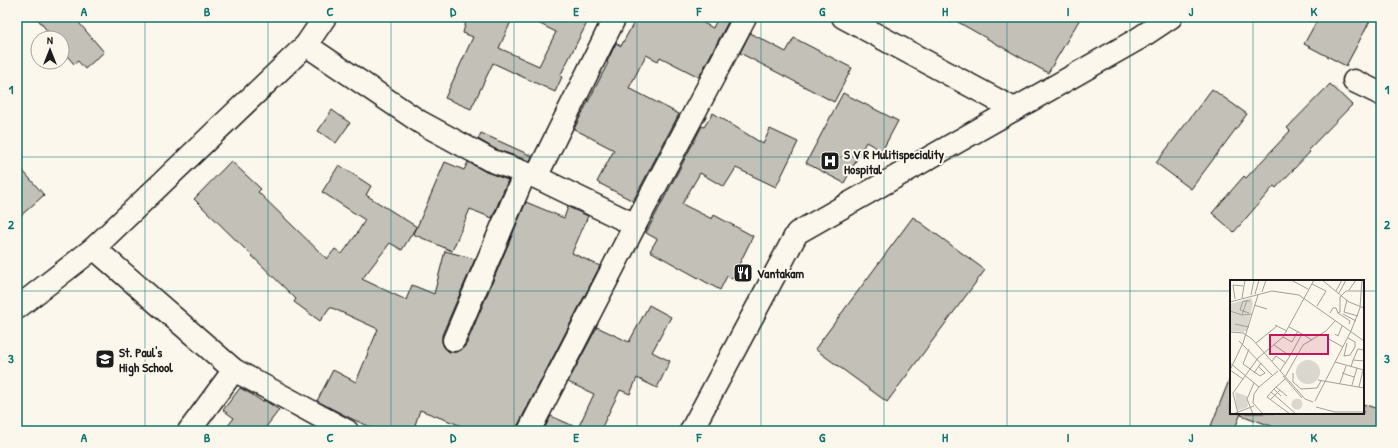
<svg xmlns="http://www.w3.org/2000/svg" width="1398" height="448" viewBox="0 0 1398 448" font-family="'Patrick Hand',sans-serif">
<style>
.building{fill:#c3c0b8;stroke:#1c1c1c}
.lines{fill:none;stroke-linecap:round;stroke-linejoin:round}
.minor-casing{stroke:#1c1c1c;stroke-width:25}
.minor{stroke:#fbf7ec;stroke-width:22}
.grid{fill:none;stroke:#0f766e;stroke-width:1;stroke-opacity:0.55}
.labels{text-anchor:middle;stroke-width:4;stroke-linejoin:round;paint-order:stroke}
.poi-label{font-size:13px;font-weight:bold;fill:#1c1c1c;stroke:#fbf7ec;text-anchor:start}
.inset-road{fill:none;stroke:#a29f99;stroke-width:1}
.view{fill:#c2185b;fill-opacity:0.15;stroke:#c2185b;stroke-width:2}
.inset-edge{fill:none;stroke:#1c1c1c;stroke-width:2}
.neatline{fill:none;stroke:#0f766e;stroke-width:1.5}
.grid-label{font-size:13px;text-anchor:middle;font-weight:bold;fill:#0f766e}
</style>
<rect width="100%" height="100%" fill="#fbf7ec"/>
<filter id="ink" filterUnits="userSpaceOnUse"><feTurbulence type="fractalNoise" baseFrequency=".025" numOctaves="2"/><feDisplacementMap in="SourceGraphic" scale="8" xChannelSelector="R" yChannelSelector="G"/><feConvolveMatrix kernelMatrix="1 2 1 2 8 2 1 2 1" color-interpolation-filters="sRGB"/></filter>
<g filter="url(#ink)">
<!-- building -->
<g class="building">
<path d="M36 17H74L104 52 85 69 78 61 74 64 62 50V38H53Z"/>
<path d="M467 17H513L499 48 539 66 556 32 526 17H590L560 76 562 77 555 92 493 63 471 109 445 98 473 37 463 33Z"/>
<path d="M637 17H692L713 28 718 17 728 22 699 77 660 57 658 61 646 55 629 88 679 114 633 201 597 182 614 150 574 129 608 63 607 62 616 43 621 46Z"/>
<path d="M949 17H1081L1048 73Z"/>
<path d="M1319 17H1372L1346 66 1304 44Z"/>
<path d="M750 33 786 52 794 38 852 68 834 102 740 53Z"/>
<path d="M1330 84 1352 105 1308 150 1310 152 1276 188 1274 186 1234 232 1212 213 1244 176 1246 178 1290 131 1287 128Z"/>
<path d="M1212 89 1247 114 1191 189 1156 163Z"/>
<path d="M843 93 898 121 882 151 866 142 844 183 806 163Z"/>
<path d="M332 110 350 123 336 143 318 131Z"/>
<path d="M713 113 763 144 770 129 798 142 776 187 736 168 724 187 700 173 682 204 712 219 714 215 753 236 732 279 727 276 720 290 650 251 657 239 646 233 702 126 704 127Z"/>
<path d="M481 133 532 156 530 161 495 149 478 139Z"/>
<path d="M231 161 261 189 258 192 327 259 335 249 342 254 356 235 365 220 322 192 339 165 371 186 366 195 417 227 445 162 464 170 468 162 486 172 508 180 492 218 470 209 452 251 413 234 416 227 402 250 390 243 362 279 406 300 412 285 434 294 445 251 475 259 442 335V342L444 347 449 352H456L461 350 466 345 526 202 564 218 568 207 588 216 572 253 600 266 518 425 517 431H475L420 410 413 431H380L352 419 317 401 333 370 356 382 378 329 330 307 320 321 294 302 296 299 194 199Z"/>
<path d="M17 164 44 195 17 219Z"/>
<path d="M913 217 985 270 887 402 815 349Z"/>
<path d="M649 305 671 317 652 352 670 361 657 388 637 378 630 394 620 390 600 431H543L551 416 578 428 594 394 568 382 597 327 629 342Z"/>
<path d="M1230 378H1231V413H1241L1234 431H1209Z"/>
<path d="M240 388 251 394 263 402 264 400 279 410 263 431H224L234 418 223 410Z"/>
<path d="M1363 404 1381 410V431H1285L1241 415 1242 413H1363Z"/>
</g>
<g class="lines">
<defs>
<g id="minor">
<path d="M843 17 1014 109"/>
<path d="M306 45 420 122 490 160 536 177 615 17"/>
<path d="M1354 81 1381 94"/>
<path d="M536 177 635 225"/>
<path d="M94 248 234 370 347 431"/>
<path d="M17 308 94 248 306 45 325 17"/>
<path d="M454 340 525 173"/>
<path d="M189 431 234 370"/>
<path d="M529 431 635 225 745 17"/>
<path d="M691 431 797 233 1138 39 1171 17"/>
</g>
</defs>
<!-- minor casing -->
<use href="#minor" class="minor-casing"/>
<!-- minor -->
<use href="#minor" class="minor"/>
</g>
</g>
<!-- grid -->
<path class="grid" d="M145 17V431M268 17V431M391 17V431M514 17V431M637 17V431M761 17V431M884 17V431M1007 17V431M1130 17V431M1253 17V281M17 157H1381M17 291H1231M1363 291H1381M1253 413V431"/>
<!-- icons -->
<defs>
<symbol id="hospital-square" viewBox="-11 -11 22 22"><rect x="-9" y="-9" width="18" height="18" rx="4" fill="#1c1c1c" stroke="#fbf7ec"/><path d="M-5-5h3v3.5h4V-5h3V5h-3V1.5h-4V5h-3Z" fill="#fff"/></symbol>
<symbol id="restaurant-square" viewBox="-11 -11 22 22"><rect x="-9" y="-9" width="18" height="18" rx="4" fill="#1c1c1c" stroke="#fbf7ec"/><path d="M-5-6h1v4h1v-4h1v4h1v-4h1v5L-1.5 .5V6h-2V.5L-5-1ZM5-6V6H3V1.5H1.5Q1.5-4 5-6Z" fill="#fff"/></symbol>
<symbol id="school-square" viewBox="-11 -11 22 22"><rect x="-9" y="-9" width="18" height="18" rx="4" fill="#1c1c1c" stroke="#fbf7ec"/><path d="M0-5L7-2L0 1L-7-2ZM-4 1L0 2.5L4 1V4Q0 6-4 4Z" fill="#fff"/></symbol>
</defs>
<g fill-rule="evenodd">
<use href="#hospital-square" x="819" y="150" width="22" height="22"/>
<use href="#restaurant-square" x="732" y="262" width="22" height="22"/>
<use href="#school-square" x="94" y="348" width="22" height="22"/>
</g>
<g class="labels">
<!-- poi labels -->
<g class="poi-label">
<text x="844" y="159">S V R Mulitispeciality<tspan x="844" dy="15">Hospital</tspan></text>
<text x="757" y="278">Vantakam</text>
<text x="119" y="357">St. Paul's<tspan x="119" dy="15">High School</tspan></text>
</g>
</g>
<!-- overview -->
<g transform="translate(1230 280)">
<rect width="134" height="134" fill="#fbf7ec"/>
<path d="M21 18 23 23 17 50 14 52 0 51V24ZM66 92a12 12 0 1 1 24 0a12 12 0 1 1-24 0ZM5 112 17 116 18 127 7 131ZM61.5 124a5.5 5.5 0 1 1 11 0a5.5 5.5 0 1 1-11 0Z" fill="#dad7ce"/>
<path class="inset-road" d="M61 0 78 9M92 0 119 22 134 28M82 4 96 11 87 26M119 10 126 0M106 11 112 0M32 12 36 0M109 13 116 0M25 14 29 0M21 15 24 0M12 18 15 0M5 19 3 5 13 6M117 20 114 32 128 36M0 22 42 11 69 15 134 61M24 25 37 29M0 31 12 35 22 34M19 33 10 30 13 21H20M100 33 103 28H106L108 33 110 32V17L116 11H134M108 33 120 41 119 44M113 34 126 41M12 35 17 20M5 44 19 47M45 45 57 51M59 47 72 54M121 51 130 28 132 0M0 52 13 53 22 59 75 119 83 122M105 54 108 56 112 46M53 57 62 62 68 51M97 58 113 67M9 61 43 96M26 63 47 46M117 63 114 76 120 75 125 67V62L118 58M44 65 60 76 50 91M19 69 13 84 30 96 35 93 29 87M60 76 72 54 82 60M123 80 128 69 134 70M42 81 46 76 56 83M105 82 134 90M0 83 29 107 48 91M121 87 123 80 134 81M0 90 13 63 28 15M0 90 13 99M24 93 31 83M63 93V102L71 109 87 108 91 101M112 93 124 97M53 96 72 118M55 97 73 65 96 51 105 41M88 100 134 108M110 103 116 86M122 105 127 88M29 107 24 114 23 123 33 134M46 107 57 116M129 107 133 90M44 109 37 117 60 134M41 112 66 134M51 116 44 109 55 99M40 120 50 110M85 121 121 51M86 127 105 132H134M3 134 24 126M8 134 3 113 28 78 53 57 84 0M23 134 17 119 24 103"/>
<path class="view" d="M40 55H98V74H40Z"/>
<rect width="134" height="134" class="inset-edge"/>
</g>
<!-- margin -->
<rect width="1398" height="448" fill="none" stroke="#fbf7ec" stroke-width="44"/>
<!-- north arrow -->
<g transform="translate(50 50)"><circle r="19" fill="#fbf7ec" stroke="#a29f99"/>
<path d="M0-3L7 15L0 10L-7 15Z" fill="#1c1c1c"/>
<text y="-6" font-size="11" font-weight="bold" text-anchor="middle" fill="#1c1c1c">N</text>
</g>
<rect x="22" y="22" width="1354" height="404" class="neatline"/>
<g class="grid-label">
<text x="84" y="16">A</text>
<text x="207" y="16">B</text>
<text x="330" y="16">C</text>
<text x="453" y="16">D</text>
<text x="576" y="16">E</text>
<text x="699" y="16">F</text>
<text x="822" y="16">G</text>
<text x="945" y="16">H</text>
<text x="1068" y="16">I</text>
<text x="1191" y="16">J</text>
<text x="1314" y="16">K</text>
<text x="11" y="94">1</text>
<text x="1387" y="94">1</text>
<text x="11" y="229">2</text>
<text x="1387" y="229">2</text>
<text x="11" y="363">3</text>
<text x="1387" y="363">3</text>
<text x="84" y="442">A</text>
<text x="207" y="442">B</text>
<text x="330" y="442">C</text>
<text x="453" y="442">D</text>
<text x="576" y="442">E</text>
<text x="699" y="442">F</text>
<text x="822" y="442">G</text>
<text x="945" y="442">H</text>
<text x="1068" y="442">I</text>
<text x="1191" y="442">J</text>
<text x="1314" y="442">K</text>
</g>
</svg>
